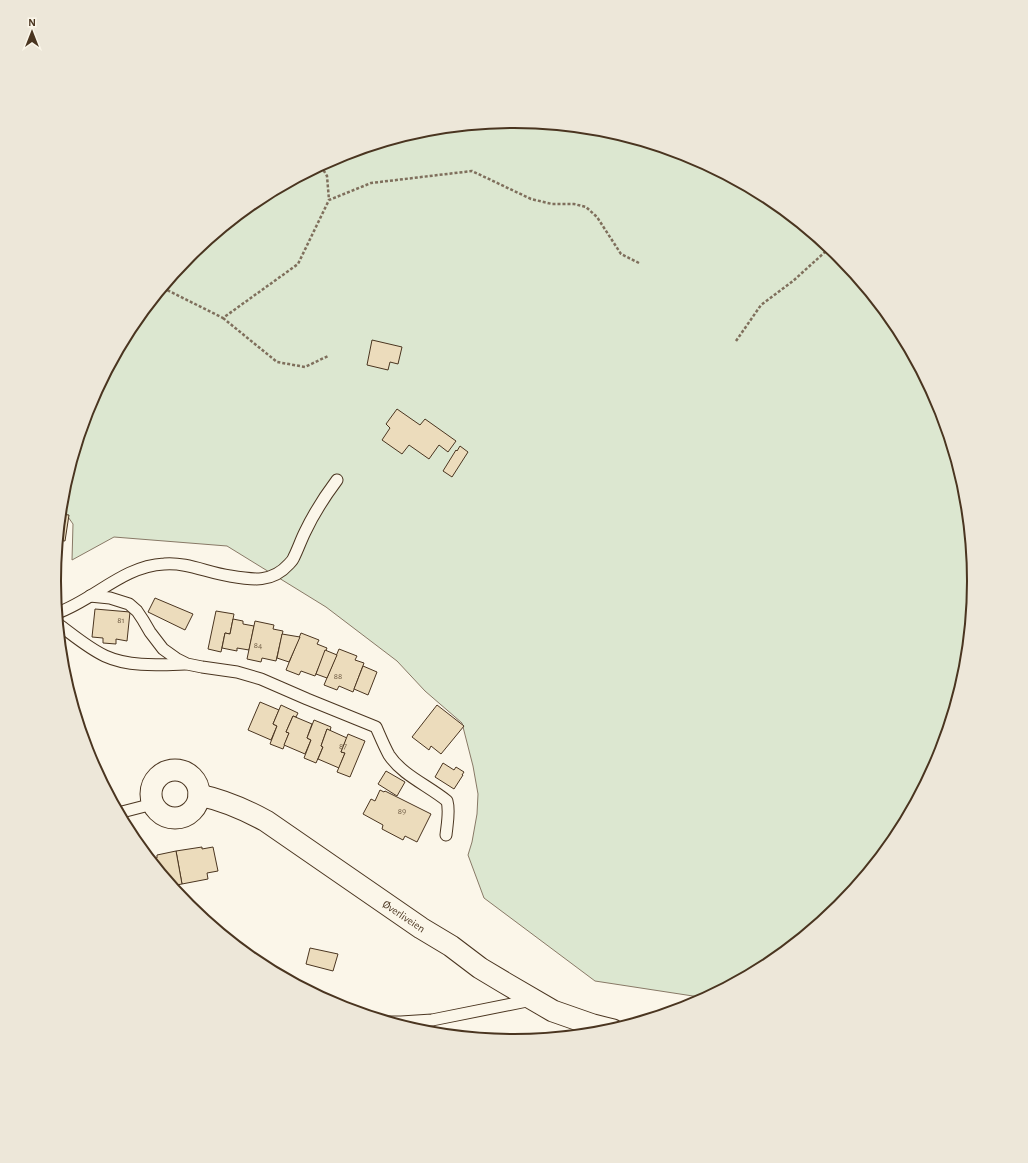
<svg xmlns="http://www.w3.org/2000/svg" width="1028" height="1163" viewBox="0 0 1028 1163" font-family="'Alegreya Sans',sans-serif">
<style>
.green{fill:#dce7d0;stroke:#887966}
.building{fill:#ecdcbc;stroke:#4a3520}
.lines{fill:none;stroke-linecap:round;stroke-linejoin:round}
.service-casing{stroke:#4a3520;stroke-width:13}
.minor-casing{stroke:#4a3520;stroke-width:23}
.path{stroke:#7f6f5c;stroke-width:2.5;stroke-dasharray:3 2;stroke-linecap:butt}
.service{stroke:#fbf6e9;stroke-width:11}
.minor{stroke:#fbf6e9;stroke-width:21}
.labels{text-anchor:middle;stroke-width:3;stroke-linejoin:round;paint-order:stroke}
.number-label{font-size:9px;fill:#725f47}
.street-label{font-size:11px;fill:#4a3520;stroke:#fbf6e9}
.rim{fill:none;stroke:#4a3520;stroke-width:2}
</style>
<rect width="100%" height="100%" fill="#fbf6e9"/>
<!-- green -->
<path class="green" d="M514 122 604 130 690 157 770 199 839 256 897 326 939 406 965 492 974 582 965 671 939 758 896 837 839 907 769 964 706 998 595 981 484 898 468 855 472 842 477 814 478 794 473 766 462 723 425 691 397 661 326 607 227 546 114 537 72 560 73 524 61 507 63 492 89 405 132 326 189 256 259 199 338 156 424 130Z"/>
<!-- building -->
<g class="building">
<path d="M372 340 402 347 398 364 390 362 388 370 367 365Z"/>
<path d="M397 409 420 425 425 419 456 441 448 452 439 445 429 459 409 445 402 454 382 440 390 428 386 424Z"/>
<path d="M460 446 468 452 452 477 443 471 456 450 457 451Z"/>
<path d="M61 514 69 515 65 541 58 540Z"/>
<path d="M155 598 193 614 185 630 148 612Z"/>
<path d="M95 609 130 612 127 641 116 639V644L103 643V638L92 637Z"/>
<path d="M216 611 234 614 230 634 225 633 221 652 208 649Z"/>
<path d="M233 619 243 621V624L254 626 249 650 237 648V651L222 648 225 633 230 634Z"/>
<path d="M255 621 274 625 273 629 283 631 276 661 262 658 261 662 247 659Z"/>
<path d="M301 633 319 640 317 644 327 648 315 676 301 671 299 675 286 670Z"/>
<path d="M282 634 300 637 289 662 277 658Z"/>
<path d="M339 649 357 656 355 660 364 663 353 692 339 686 337 690 324 685Z"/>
<path d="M325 650 337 655 327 678 316 674Z"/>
<path d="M363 666 377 672 368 695 354 689Z"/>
<path d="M260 702 279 710 273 724 277 726 271 740 248 730Z"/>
<path d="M281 705 298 713 296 717 293 716 286 732 289 733 283 749 270 744 277 726 273 724Z"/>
<path d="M437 705 464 726 441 754 431 746 429 750 412 737Z"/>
<path d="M293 716 312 724 307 738 311 740 305 754 284 745 289 733 286 732Z"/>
<path d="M314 720 331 727 330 731 327 729 321 746 323 747 316 763 304 758 311 740 307 738Z"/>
<path d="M327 729 347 738 341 752 345 753 339 768 318 759 323 747 321 746Z"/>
<path d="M348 734 365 741 350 777 337 772 345 753 341 752Z"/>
<path d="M443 763 454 770 456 767 464 772 462 775H463L454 789 435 777Z"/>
<path d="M386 771 405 782 397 796 378 784Z"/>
<path d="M380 790 384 792 385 791 431 814 417 842 405 836 403 840 382 829 383 825 363 814 371 799 375 801Z"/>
<path d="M202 847V849L213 847 218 871 207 873 208 879 182 884 176 851Z"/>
<path d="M176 851 182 884 171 886 150 859 157 858V855Z"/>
<path d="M310 948 338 954 333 971 306 964Z"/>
</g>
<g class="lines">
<defs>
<g id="service">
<path d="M90 596 110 598 129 604 137 611 143 620 150 632 163 649 177 659 187 664 202 667 237 672 261 679 307 699 376 727C380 736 384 746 389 755 402 775 429 786 447 801 450 811 447 825 446 835"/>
<path d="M57 613C94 600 123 566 164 564 187 562 208 573 230 576 253 580 272 583 289 564 291 562 293 560 294 557 298 549 301 540 305 532 314 513 325 496 337 480"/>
<path d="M58 624C73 635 88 648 105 656 129 667 158 665 185 664"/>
<path d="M118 813 153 804"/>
<path d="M388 1022H401L432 1020 532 1000"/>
</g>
<g id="minor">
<circle cx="175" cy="794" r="24"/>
<path d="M199 795C223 800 244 809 266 821L421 928 451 946 480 968 505 983 553 1011 593 1025 613 1030"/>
</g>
</defs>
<!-- service casing -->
<use href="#service" class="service-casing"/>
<!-- minor casing -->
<use href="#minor" class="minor-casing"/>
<!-- path -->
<g class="path">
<path d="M321 166 327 176 329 200"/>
<path d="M163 288 223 318 298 264 329 200 371 183 472 171 531 199 552 204H574L586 207 597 217 621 254 639 263"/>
<path d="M223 318 277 362 305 367 328 356"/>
<path d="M736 341 761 305 793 281 825 252 831 250"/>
</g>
<!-- service -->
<use href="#service" class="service"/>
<!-- minor -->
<use href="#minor" class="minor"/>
</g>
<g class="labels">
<!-- number labels -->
<g class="number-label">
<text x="121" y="623">81</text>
<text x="258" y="648">84</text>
<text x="338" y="679">88</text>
<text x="343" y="749">87</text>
<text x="402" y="814">89</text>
</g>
<!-- street labels -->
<g class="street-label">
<text transform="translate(404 916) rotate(34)" y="4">Øverliveien</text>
</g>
</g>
<!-- crop -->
<path d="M0 0H1028V1163H0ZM61 581a453 453 0 1 1 906 0a453 453 0 1 1-906 0Z" fill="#ede7d9" fill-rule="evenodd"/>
<path class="rim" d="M61 581a453 453 0 1 1 906 0a453 453 0 1 1-906 0Z"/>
<!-- north arrow -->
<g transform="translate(32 32)" stroke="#fbf6e9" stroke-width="3" paint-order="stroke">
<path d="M0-3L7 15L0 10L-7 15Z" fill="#4a3520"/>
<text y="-6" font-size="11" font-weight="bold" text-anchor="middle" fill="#4a3520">N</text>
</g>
</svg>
